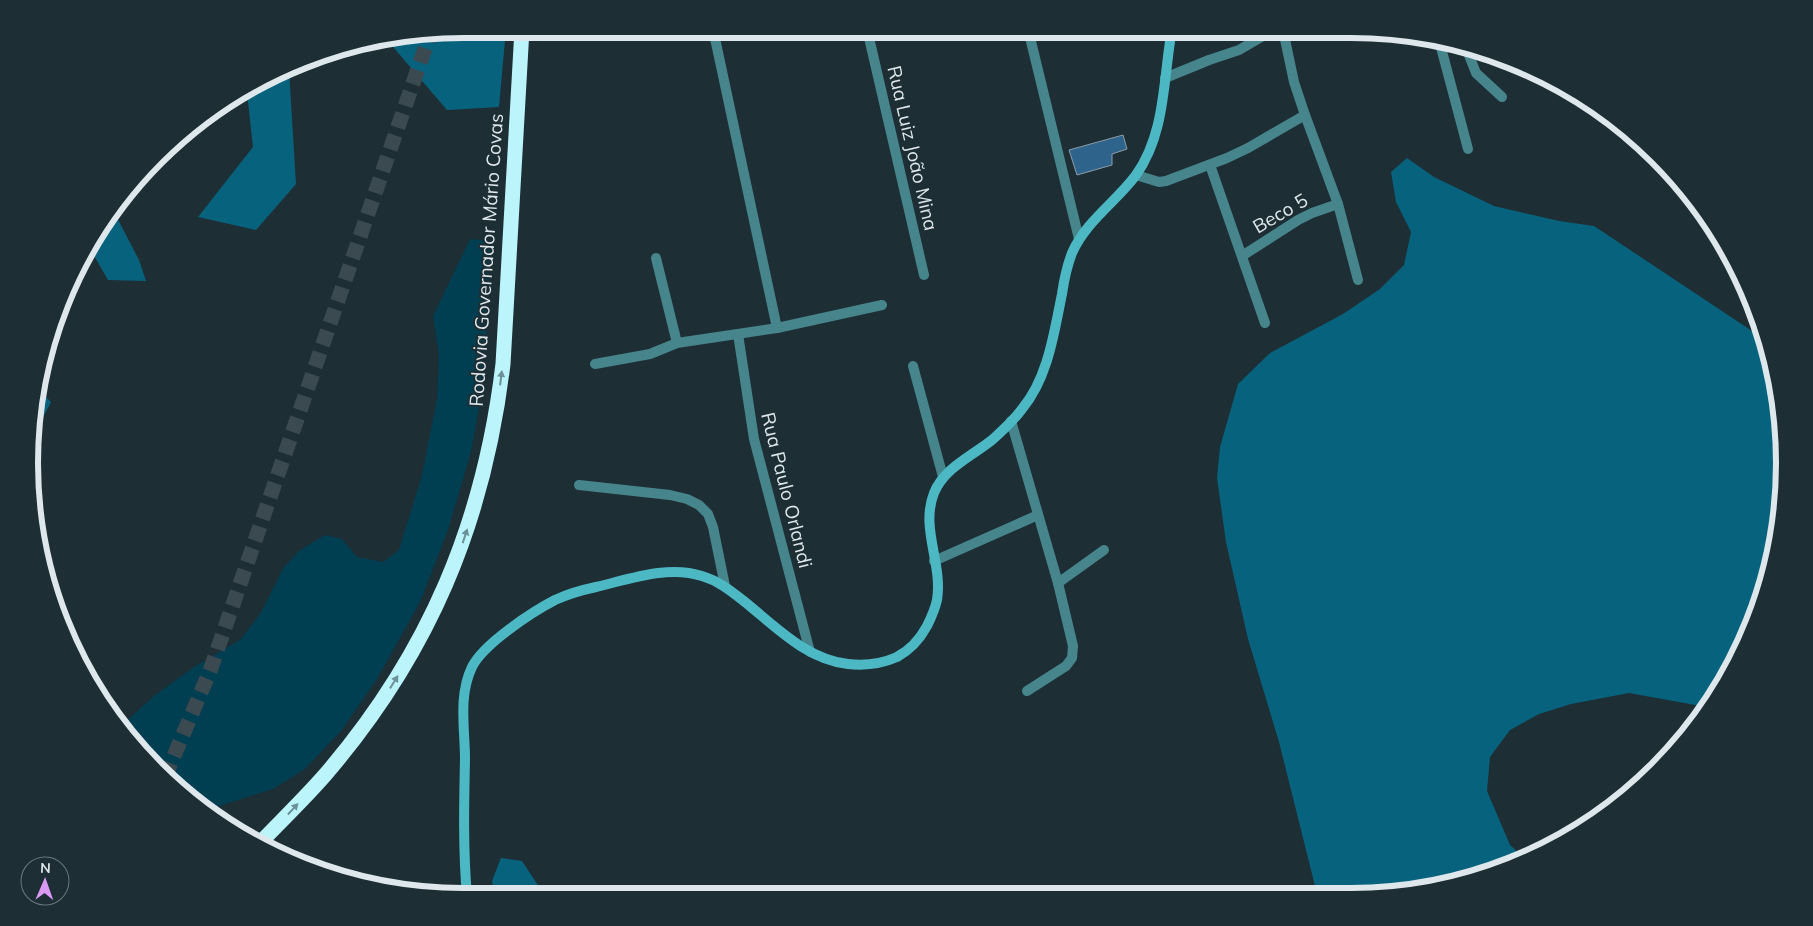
<svg xmlns="http://www.w3.org/2000/svg" width="1813" height="926" viewBox="0 0 1813 926" font-family="Mulish,sans-serif">
<style>
.green{fill:#003e51}
.forest{fill:#07637d}
.building{fill:#2e648b;stroke:#8d9ca8}
.lines{fill:none;stroke-linecap:round;stroke-linejoin:round}
.highway-tunnel{stroke:#3b4a50;stroke-width:15;stroke-dasharray:15 8;stroke-linecap:butt}
.street{stroke:#47858d;stroke-width:10}
.secondary{stroke:#4cb8c4;stroke-width:10}
.highway{stroke:#bbf4fb;stroke-width:15}
.oneway{fill:#6c9198}
.labels{text-anchor:middle;stroke-width:4;stroke-linejoin:round;paint-order:stroke}
.street-label{font-size:19px;fill:#dee8ec;stroke:#1e2e35}
.rim{fill:none;stroke:#dee8ec;stroke-width:6}
</style>
<rect width="100%" height="100%" fill="#1e2e35"/>
<!-- green -->
<path class="green" d="M470 239 491 241 484 381 471 452 448 530 420 602 377 679 341 731 305 769 273 789 219 806H206L156 770 123 724 155 695 194 667 240 640 260 614 284 567 300 550 325 535 342 539 357 557 383 562 399 550 422 475 437 399 439 355 433 316Z"/>
<!-- forest -->
<g class="forest">
<path d="M463 29H506L499 107 447 110 388 41Z"/>
<path d="M289 70 296 184 256 230 198 217 253 147 247 93Z"/>
<path d="M1407 158 1434 177 1494 206 1559 221 1594 226 1749 329 1766 344 1780 406 1783 491 1770 575 1740 655 1712 696 1701 706 1629 693 1571 704 1539 714 1510 730 1490 757 1487 791 1510 845 1525 859 1516 864 1407 893 1317 894 1279 742 1248 639 1226 542 1217 478 1220 447 1238 384 1270 353 1343 314 1380 289 1404 265 1411 232 1396 202 1391 172Z"/>
<path d="M113 210 139 260 146 281 108 280 89 247 102 222Z"/>
<path d="M37 388 51 402 35 433Z"/>
<path d="M501 858 522 861 545 896H495L492 881Z"/>
</g>
<!-- building -->
<path class="building" d="M1123 135 1127 149 1112 154V165L1077 175 1069 150Z"/>
<g class="lines">
<!-- highway-tunnel -->
<path class="highway-tunnel" d="M165 777 210 671 430 34"/>
<!-- street -->
<g class="street">
<path d="M713 29 777 328"/>
<path d="M867 29 924 275"/>
<path d="M1028 29 1079 239"/>
<path d="M1283 30 1294 82 1305 115 1338 204 1358 280"/>
<path d="M1439 40 1468 149"/>
<path d="M1465 45 1476 73 1502 97"/>
<path d="M1165 78 1209 60 1239 50 1273 30"/>
<path d="M1210 165 1265 323"/>
<path d="M1136 175 1159 182 1166 181 1227 158 1248 148 1305 115"/>
<path d="M1242 256 1298 220 1312 213 1338 204"/>
<path d="M656 258 677 343"/>
<path d="M738 334 754 439 810 652"/>
<path d="M595 364 650 354 677 343 777 328 882 305"/>
<path d="M913 366 943 477"/>
<path d="M1011 421 1058 583 1073 646 1072 658 1066 666 1027 691"/>
<path d="M579 485 670 495 687 499 699 505 708 514 713 527 725 586"/>
<path d="M934 561 1038 515"/>
<path d="M1058 583 1104 550"/>
</g>
<!-- secondary -->
<path class="secondary" d="M467 896C463 851 464 805 465 759 465 729 458 696 472 667 483 644 532 612 555 600 568 594 582 590 596 587 630 579 668 565 702 576 719 581 731 591 745 602 776 627 806 659 848 664 865 666 881 664 897 657 910 650 920 639 927 626 931 618 935 609 937 600 943 564 920 528 934 493 944 468 972 456 992 440 1002 431 1014 420 1022 409 1048 378 1054 333 1062 294 1064 280 1067 266 1072 253 1086 221 1116 202 1136 175 1166 133 1163 78 1172 29"/>
<!-- highway -->
<path class="highway" d="M259 844C281 821 304 799 325 775 429 654 484 523 503 364L522 29"/>
</g>
<!-- one-way arrows -->
<defs><path id="oneway-solid" d="M-6-.8H1V-3.2L6.5 0L1 3.2V.8H-6Z" transform="scale(1.25)"/></defs>
<g class="oneway">
<use href="#oneway-solid" transform="translate(501 378) rotate(-83)"/>
<use href="#oneway-solid" transform="translate(465 536) rotate(-72)"/>
<use href="#oneway-solid" transform="translate(394 682) rotate(-58)"/>
<use href="#oneway-solid" transform="translate(293 809) rotate(-47)"/>
</g>
<g class="labels">
<!-- street labels -->
<g class="street-label">
<text transform="translate(913 148) rotate(77)" y="7">Rua Luiz João Mina</text>
<text transform="translate(1280 213) rotate(-30)" y="7">Beco 5</text>
<text transform="translate(486 260) rotate(-86)" y="7">Rodovia Governador Mário Covas</text>
<text transform="translate(787 490) rotate(76)" y="7">Rua Paulo Orlandi</text>
</g>
</g>
<!-- crop -->
<path d="M0 0H1813V926H0ZM463 38H1351A425 425 0 0 1 1776 463V463A425 425 0 0 1 1351 888H463A425 425 0 0 1 38 463V463A425 425 0 0 1 463 38Z" fill="#1e2e35" fill-rule="evenodd"/>
<path class="rim" d="M463 38H1351A425 425 0 0 1 1776 463V463A425 425 0 0 1 1351 888H463A425 425 0 0 1 38 463V463A425 425 0 0 1 463 38Z"/>
<!-- north arrow -->
<g transform="translate(45 881) rotate(2)"><circle r="24" fill="#1e2e35" stroke="#6b787e"/>
<path d="M0-4L9 19L0 12L-9 19Z" fill="#dc99f4"/>
<text y="-8" font-size="14" font-weight="bold" text-anchor="middle" fill="#dee8ec">N</text>
</g>
</svg>
